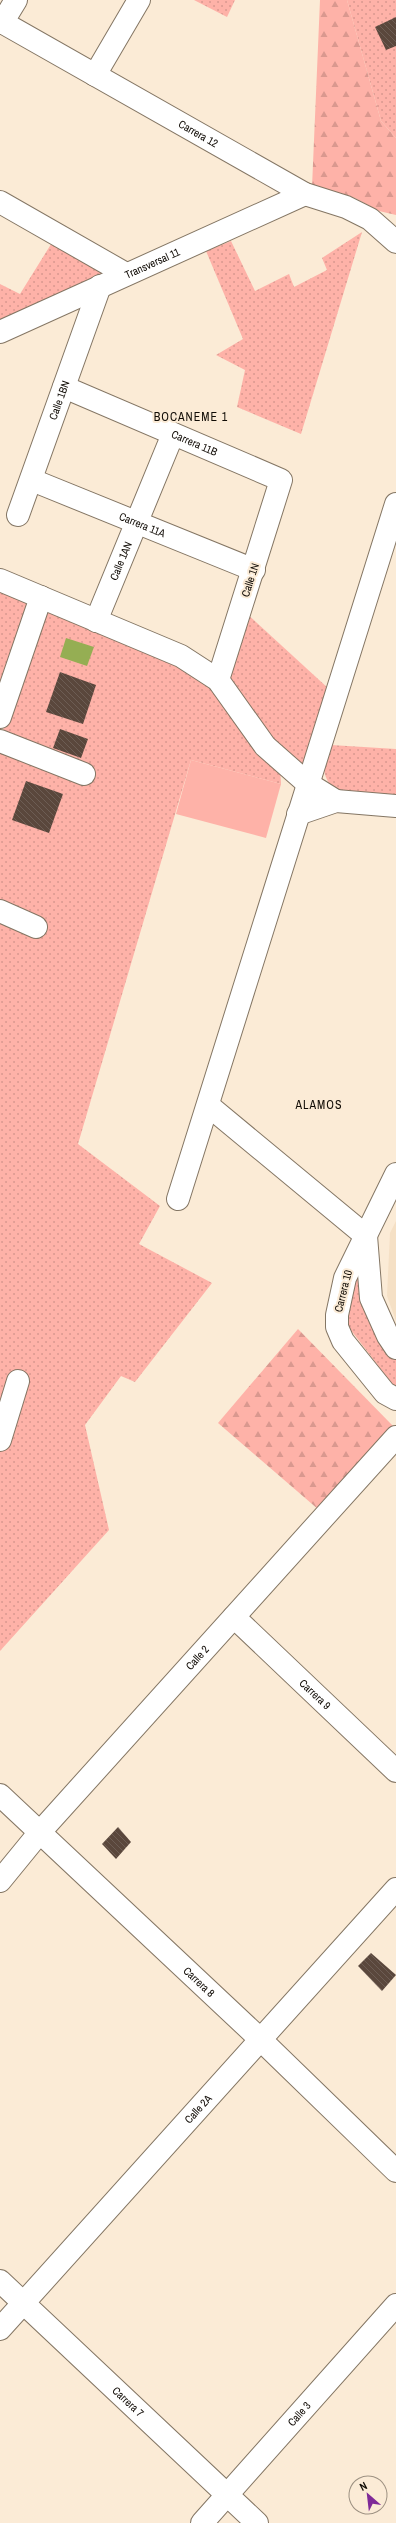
<svg xmlns="http://www.w3.org/2000/svg" width="396" height="2523" viewBox="0 0 396 2523" font-family="'Archivo Narrow',sans-serif">
<style>
.built{fill:#f5e0c5}
.grass{fill:url(#grass-dots)}
.forest{fill:url(#forest-firs)}
.garden{fill:#feb2a8}
.water{fill:#95ae53}
.building{fill:url(#building-back-hatch)}
.lines{fill:none;stroke-linecap:round;stroke-linejoin:round}
.minor-casing{stroke:#847664;stroke-width:24}
.highway-casing{stroke:#847664;stroke-width:24}
.minor{stroke:#fff;stroke-width:22}
.highway{stroke:#fff;stroke-width:22}
.labels{text-anchor:middle;stroke-width:4;stroke-linejoin:round;paint-order:stroke}
.street-label{font-size:11px;fill:#100b05;stroke:#fbebd6}
.neighbourhood-label{font-size:12px;letter-spacing:1px;fill:#100b05;stroke:#fbebd6}
</style>
<defs>
<pattern id="grass-dots" width="8" height="8" patternUnits="userSpaceOnUse"><rect width="8" height="8" fill="#feb2a8"/><path d="M2 2h.1M6 6h.1" fill="none" stroke="#d9988f" stroke-width="1.8" stroke-linecap="round"/></pattern>
<pattern id="forest-firs" width="22" height="20" patternUnits="userSpaceOnUse"><rect width="22" height="20" fill="#feb2a8"/><path d="M5 1l3.5 6h-7zM16 11l3.5 6h-7z" fill="#d9988f"/></pattern>
<pattern id="building-back-hatch" width="6" height="6" patternUnits="userSpaceOnUse"><rect width="6" height="6" fill="#5a473c"/><path d="M-1 5l2 2M0 0l6 6M5-1l2 2" fill="none" stroke="#6d5d54"/></pattern>
</defs>
<rect width="100%" height="100%" fill="#fbebd6"/>
<!-- built -->
<path class="built" d="M396 1221V1321L387 1296 390 1233Z"/>
<!-- grass -->
<g class="grass">
<path d="M194 0H235L227 17Z"/>
<path d="M347 0H396V138L381 121Z"/>
<path d="M362 232 301 434 237 407 245 370 216 355 243 339 206 251 231 241 255 291 289 274 294 287 327 270 322 258Z"/>
<path d="M53 241 108 274 0 323V284L20 294Z"/>
<path d="M0 589 33 604 0 695Z"/>
<path d="M45 605 188 669 214 689 280 765 281 784 191 760 78 1144 160 1206 139 1244 212 1283 135 1382 121 1376 85 1425 109 1530 0 1651V739Z"/>
<path d="M245 612 329 689 305 772 269 738 225 681Z"/>
<path d="M331 745 396 749V798L334 790C319 771 324 766 331 745Z"/>
<path d="M363 1255 396 1358V1389L347 1325 349 1283Z"/>
</g>
<!-- forest -->
<g class="forest">
<path d="M320 0H347L381 121 396 138V215L379 211 355 198 312 187Z"/>
<path d="M298 1329 393 1426 319 1510 218 1423Z"/>
</g>
<!-- garden -->
<path class="garden" d="M191 760 281 784 266 838 176 814Z"/>
<!-- water -->
<path class="water" d="M66 638 94 647 87 666 60 657Z"/>
<!-- building -->
<g class="building">
<path d="M396 17V46L386 50 375 27Z"/>
<path d="M60 672 96 685 83 724 46 712Z"/>
<path d="M60 729 88 739 81 758 53 748Z"/>
<path d="M26 781 63 794 49 833 12 820Z"/>
<path d="M118 1827 131 1842 116 1859 102 1844Z"/>
<path d="M371 1953 396 1975 382 1991 358 1966Z"/>
</g>
<g class="lines">
<defs>
<g id="minor">
<path id="s1" d="M0 21 305 194 346 207 370 219 396 242"/>
<path d="M2 23 16 0"/>
<path d="M95 75 139 0"/>
<path d="M0 202 126 274"/>
<path id="s2" d="M0 332 305 194"/>
<path id="s3" d="M64 387 281 480 218 680"/>
<path id="s4" d="M32 480 254 570"/>
<path id="s5" d="M18 515 100 286"/>
<path d="M0 580 181 656 218 680 265 746 307 783 336 801"/>
<path id="s6" d="M96 621 173 434"/>
<path d="M0 717 41 597"/>
<path d="M0 741 84 774"/>
<path d="M298 814 336 801 396 806"/>
<path d="M0 911 36 927"/>
<path d="M209 1106 366 1236"/>
<path d="M396 1174 345 1278 337 1315V1327L343 1341 385 1393 396 1399"/>
<path d="M178 1199 396 504"/>
<path d="M366 1236 371 1298 388 1336 396 1348"/>
<path d="M0 1440 18 1381"/>
<path id="s7" d="M234 1617 396 1771"/>
<path id="s8" d="M0 1795 260 2039 396 2171"/>
<path id="s9" d="M0 1881 40 1832 396 1437"/>
<path id="s10" d="M0 2329 396 1889"/>
<path id="s11" d="M202 2523 396 2305"/>
</g>
<g id="highway">
<path id="s12" d="M0 2281 257 2523"/>
</g>
</defs>
<!-- minor casing -->
<use href="#minor" class="minor-casing"/>
<!-- highway casing -->
<use href="#highway" class="highway-casing"/>
<!-- minor -->
<use href="#minor" class="minor"/>
<!-- highway -->
<use href="#highway" class="highway"/>
</g>
<g class="labels">
<!-- street labels -->
<g class="street-label">
<text dy="4" stroke="none"><textPath href="#s1" startOffset="228">Carrera 12</textPath></text>
<text dy="4" stroke="none"><textPath href="#s2" startOffset="167">Transversal 11</textPath></text>
<text dy="4" stroke="none"><textPath href="#s5" startOffset="122">Calle 1BN</textPath></text>
<text dy="4" stroke="none"><textPath href="#s3" startOffset="142">Carrera 11B</textPath></text>
<text dy="4" stroke="none"><textPath href="#s4" startOffset="119">Carrera 11A</textPath></text>
<text dy="4" stroke="none"><textPath href="#s6" startOffset="65">Calle 1AN</textPath></text>
<text transform="translate(250 580) rotate(-72)" y="4">Calle 1N</text>
<text transform="translate(343 1291) rotate(-76)" y="4">Carrera 10</text>
<text dy="4" stroke="none"><textPath href="#s9" startOffset="298">Calle 2</textPath></text>
<text dy="4" stroke="none"><textPath href="#s7" startOffset="112">Carrera 9</textPath></text>
<text dy="4" stroke="none"><textPath href="#s8" startOffset="273">Carrera 8</textPath></text>
<text dy="4" stroke="none"><textPath href="#s10" startOffset="296">Calle 2A</textPath></text>
<text dy="4" stroke="none"><textPath href="#s12" startOffset="176">Carrera 7</textPath></text>
<text dy="4" stroke="none"><textPath href="#s11" startOffset="146">Calle 3</textPath></text>
</g>
<!-- neighbourhood labels -->
<g class="neighbourhood-label">
<text x="191" y="421">BOCANEME 1</text>
<text x="319" y="1109">ALAMOS</text>
</g>
</g>
<!-- north arrow -->
<g transform="translate(368 2495) rotate(332)"><circle r="19" fill="#fbebd6" stroke="#9d9182"/>
<path d="M0-3L7 15L0 10L-7 15Z" fill="#7f2a98"/>
<text y="-6" font-size="11" font-weight="bold" text-anchor="middle" fill="#100b05">N</text>
</g>
</svg>
